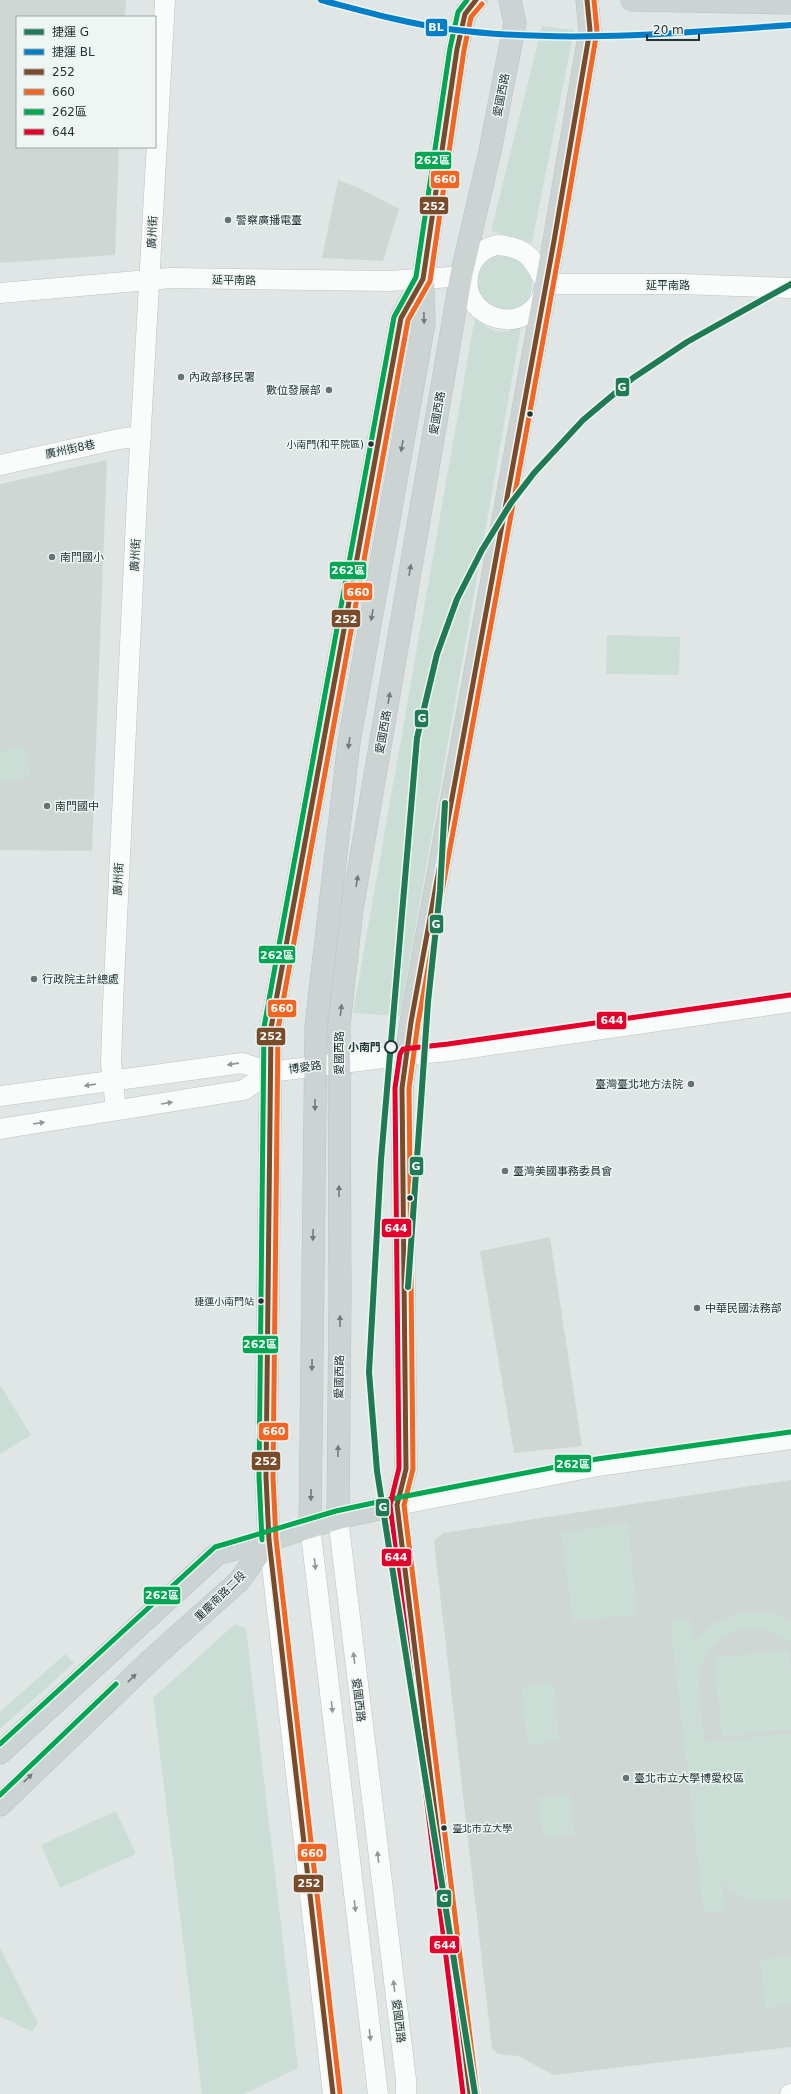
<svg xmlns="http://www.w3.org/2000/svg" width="791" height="2094" viewBox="0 0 791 2094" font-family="'DejaVu Sans','Noto Sans TC',sans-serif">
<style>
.built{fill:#cfd7d5}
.green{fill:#cbded6}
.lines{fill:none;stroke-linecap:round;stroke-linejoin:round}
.minor-casing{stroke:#bdc3c2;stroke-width:21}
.major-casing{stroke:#bbc2c2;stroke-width:23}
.minor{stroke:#fafbfb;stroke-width:20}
.major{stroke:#ccd3d3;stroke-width:22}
.bus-1-casing{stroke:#eef5f3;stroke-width:8}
.bus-2-casing{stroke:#eef5f3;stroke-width:8}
.bus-3-casing{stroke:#eef5f3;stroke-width:8}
.bus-4-casing{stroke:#eef5f3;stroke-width:8}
.bus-1{stroke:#7a4b2a;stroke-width:5}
.bus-2{stroke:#f26522;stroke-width:5}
.bus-3{stroke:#00a651;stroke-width:5}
.bus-4{stroke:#e4002b;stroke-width:5}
.metro-1-casing{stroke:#eef5f3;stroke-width:9}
.metro-2-casing{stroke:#eef5f3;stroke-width:9}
.metro-1{stroke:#1e7b54;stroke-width:6}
.metro-2{stroke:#007ec7;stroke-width:6}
.oneway{fill:#6e7c7c}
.oneway2{fill:#8e9898}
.poi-dot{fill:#647373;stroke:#eef5f3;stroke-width:1.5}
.bus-dot{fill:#223535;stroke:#eef5f3;stroke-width:1.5}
.stop-dot{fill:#eef5f3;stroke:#223535;stroke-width:2}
.labels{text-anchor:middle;stroke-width:3;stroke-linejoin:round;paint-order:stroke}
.bus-label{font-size:10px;fill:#223535;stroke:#eef5f3;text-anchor:end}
.street-label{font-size:11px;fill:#223535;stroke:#eef5f3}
.poi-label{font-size:11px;fill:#223535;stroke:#eef5f3;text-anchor:start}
.stop-label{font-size:11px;font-weight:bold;fill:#223535;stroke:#eef5f3;text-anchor:end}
.line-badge{stroke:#eef5f3;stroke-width:1.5}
.badge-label{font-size:11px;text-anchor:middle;font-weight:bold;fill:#fff}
</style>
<rect width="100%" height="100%" fill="#e0e6e5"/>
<!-- built -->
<g class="built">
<path d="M0 0H126L125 17H17V147H119L115 255 0 263Z"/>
<path d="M338 180 359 188 399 209 383 261 322 258Z"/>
<path d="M107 460 92 851 0 850V484Z"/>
<path d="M550 1237 582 1446 514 1453 480 1251Z"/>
<path d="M791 1480V2047L554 2075 518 2056 498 2054 492 2049 434 1541 443 1533Z"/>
</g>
<!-- green -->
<g class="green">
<path d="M542 26 574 30 532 243 491 231Z"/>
<path d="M503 254C508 255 514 256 518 258 536 267 537 298 519 308 514 311 507 311 501 313L478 298C477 273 474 258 503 254Z"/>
<path d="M475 317C492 334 499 334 521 327L400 1016 353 1013Z"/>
<path d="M607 635 680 637 679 675 606 674Z"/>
<path d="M25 747 31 776 0 783V752Z"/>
<path d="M0 1385 31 1435 0 1454Z"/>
<path d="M628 1523 637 1614 573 1621 561 1532Z"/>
<path d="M753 1611 774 1614 791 1621V1643C753 1613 707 1632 698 1679L704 1743 791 1733V1899C766 1906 741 1900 721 1883L724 1910 704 1912 670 1620 690 1619 693 1643C714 1621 722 1615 753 1611Z"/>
<path d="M235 1624 246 1628 298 2068 244 2094H202L153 1698Z"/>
<path d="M789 1650 791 1671V1729L722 1737 714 1658Z"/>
<path d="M65 1654 74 1663 0 1729V1712Z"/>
<path d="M553 1682 559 1741 528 1744 522 1687Z"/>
<path d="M570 1795 575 1835 544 1839 538 1798Z"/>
<path d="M116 1811 136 1854 60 1888 41 1845Z"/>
<path d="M0 1948 38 2023 32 2032 0 2016Z"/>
<path d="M791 1956V2005L766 2008 760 1960Z"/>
</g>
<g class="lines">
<defs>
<g id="minor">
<path d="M497 245C527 247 533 258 546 284 544 289 543 294 541 299 519 339 457 315 469 271 473 257 483 248 497 245Z"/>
<path d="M546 284H680L791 288"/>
<path d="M0 293 171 278 388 281 468 276"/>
<path d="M0 465 119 439 141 436"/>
<path d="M0 1096 242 1063 270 1072 407 1055 449 1051 791 1002"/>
<path d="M116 1110 111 1063 113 1003 137 498 165 0"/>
<path d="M0 1129 244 1090 270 1072"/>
<path d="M338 1518 406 2080V2094"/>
<path d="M310 1526 378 2094"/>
<path d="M269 1540 333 2094"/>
<path d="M470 2094 397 1505 598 1466 791 1439"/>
<path d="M790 2094H791"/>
</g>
<g id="major">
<path d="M632 0 791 3"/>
<path d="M338 1518 340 1297 339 1025 352 909 461 276 490 151 515 23 510 0"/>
<path d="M310 1526 316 1026 349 742 424 324 423 279 457 49 465 14 476 0"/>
<path d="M269 1540 266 1477 271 1028 401 318 423 279"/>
<path d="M0 1753 217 1554 269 1540 338 1518 397 1505 406 1469 402 1088 411 1022 554 241 590 30 587 0"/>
<path d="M0 1805 154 1657 239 1581 269 1540"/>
</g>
</defs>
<!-- minor casing -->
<use href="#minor" class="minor-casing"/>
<!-- major casing -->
<use href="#major" class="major-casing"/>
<!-- minor -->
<use href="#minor" class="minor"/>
<!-- major -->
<use href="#major" class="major"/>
<defs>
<g id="bus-1">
<path d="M333 2094 269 1540 266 1477 271 1028 401 318 423 279 457 49 465 14 476 0"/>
<path d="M470 2094 397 1505 406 1469 402 1088 411 1022 554 241 590 30 587 0"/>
</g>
<g id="bus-2">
<path d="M340 2093 276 1539 273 1477 278 1029 408 320 430 281 464 50 471 17 482 4"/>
<path d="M477 2093 404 1505 413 1469 409 1088 418 1023 561 242 597 31 594 0"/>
</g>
<g id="bus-3">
<path d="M262 1540 259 1477 264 1027 394 317 416 277 450 48 458 12 467 0"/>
<path d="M0 1744 215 1547 336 1511 396 1498 597 1459 790 1432"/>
<path d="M0 1795 116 1684"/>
</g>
<path id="bus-4" d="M463 2094 390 1505 399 1468 395 1088 400 1054 403 1049 448 1044 790 995"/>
</defs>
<!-- bus-1 casing -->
<use href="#bus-1" class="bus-1-casing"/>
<!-- bus-2 casing -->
<use href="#bus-2" class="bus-2-casing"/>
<!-- bus-3 casing -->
<use href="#bus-3" class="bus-3-casing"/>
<!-- bus-4 casing -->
<use href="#bus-4" class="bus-4-casing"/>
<!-- bus-1 -->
<use href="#bus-1" class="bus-1"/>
<!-- bus-2 -->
<use href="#bus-2" class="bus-2"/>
<!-- bus-3 -->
<use href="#bus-3" class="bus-3"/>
<!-- bus-4 -->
<use href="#bus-4" class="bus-4"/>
<defs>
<g id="metro-1">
<path d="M408 1287 428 1002 440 891 445 803"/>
<path d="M475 2094 377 1471 369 1372 381 1160 417 738 437 654 457 599 482 550 511 503 534 473 583 420 633 378 687 342 791 284"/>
</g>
<path id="metro-2" d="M321 0C363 11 405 23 448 29 562 44 678 33 791 25"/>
</defs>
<!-- metro-1 casing -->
<use href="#metro-1" class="metro-1-casing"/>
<!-- metro-2 casing -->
<use href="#metro-2" class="metro-2-casing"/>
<!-- metro-1 -->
<use href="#metro-1" class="metro-1"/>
<!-- metro-2 -->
<use href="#metro-2" class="metro-2"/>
</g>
<!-- one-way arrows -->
<defs><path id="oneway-solid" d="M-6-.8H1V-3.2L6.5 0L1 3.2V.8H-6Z"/></defs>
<g class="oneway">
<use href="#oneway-solid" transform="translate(424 318) rotate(89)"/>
<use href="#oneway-solid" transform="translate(402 446) rotate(100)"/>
<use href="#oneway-solid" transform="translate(410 570) rotate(-80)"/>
<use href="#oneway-solid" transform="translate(372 615) rotate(100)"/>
<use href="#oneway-solid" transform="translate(389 698) rotate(-80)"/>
<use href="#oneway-solid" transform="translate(349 743) rotate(98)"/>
<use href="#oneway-solid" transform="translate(357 881) rotate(-80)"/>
<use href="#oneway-solid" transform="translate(341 1010) rotate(-83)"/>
<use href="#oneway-solid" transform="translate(315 1105) rotate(90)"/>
<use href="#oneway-solid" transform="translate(339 1191) rotate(-90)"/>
<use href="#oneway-solid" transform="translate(313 1235) rotate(91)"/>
<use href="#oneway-solid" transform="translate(340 1321) rotate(-89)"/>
<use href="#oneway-solid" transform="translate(312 1365) rotate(91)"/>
<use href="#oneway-solid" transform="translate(338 1451) rotate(-89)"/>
<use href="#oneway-solid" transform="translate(311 1495) rotate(91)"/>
<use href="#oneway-solid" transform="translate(132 1678) rotate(-44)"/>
<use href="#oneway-solid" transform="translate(28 1778) rotate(-44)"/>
</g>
<g class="oneway2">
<use href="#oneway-solid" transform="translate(233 1064) rotate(172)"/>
<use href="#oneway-solid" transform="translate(90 1085) rotate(172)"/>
<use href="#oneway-solid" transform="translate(167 1103) rotate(-9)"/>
<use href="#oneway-solid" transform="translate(39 1123) rotate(-9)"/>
<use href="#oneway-solid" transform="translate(315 1564) rotate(83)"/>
<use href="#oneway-solid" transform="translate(354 1658) rotate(-97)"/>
<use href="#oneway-solid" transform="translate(332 1707) rotate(84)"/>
<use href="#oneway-solid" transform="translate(378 1857) rotate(-97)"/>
<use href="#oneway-solid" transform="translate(355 1906) rotate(83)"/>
<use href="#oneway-solid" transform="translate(394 1986) rotate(-97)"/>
<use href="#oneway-solid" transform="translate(370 2035) rotate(83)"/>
</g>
<!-- markers -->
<g class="poi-dot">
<circle cx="228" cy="220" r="4"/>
<circle cx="181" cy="377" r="4"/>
<circle cx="329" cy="390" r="4"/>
<circle cx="52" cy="557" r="4"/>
<circle cx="47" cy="806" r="4"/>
<circle cx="34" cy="979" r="4"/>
<circle cx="691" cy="1084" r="4"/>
<circle cx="505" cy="1171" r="4"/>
<circle cx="697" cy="1308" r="4"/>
<circle cx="626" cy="1778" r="4"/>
</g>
<g class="bus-dot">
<circle cx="530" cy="414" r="3.5"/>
<circle cx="371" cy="444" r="3.5"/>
<circle cx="410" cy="1198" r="3.5"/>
<circle cx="261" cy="1301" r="3.5"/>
<circle cx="444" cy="1828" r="3.5"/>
</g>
<circle class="stop-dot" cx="391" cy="1047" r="6"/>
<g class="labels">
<!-- bus labels -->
<g class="bus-label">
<text x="364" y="448">小南門(和平院區)</text>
<text x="254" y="1305">捷運小南門站</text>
<text x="452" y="1832" text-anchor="start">臺北市立大學</text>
</g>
<!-- street labels -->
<g class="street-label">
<text transform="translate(501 95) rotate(-79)" y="4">愛國西路</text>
<text transform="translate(152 232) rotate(-87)" y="4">廣州街</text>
<text transform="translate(234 280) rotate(1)" y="4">延平南路</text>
<text x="668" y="289">延平南路</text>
<text transform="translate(437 413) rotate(-80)" y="4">愛國西路</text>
<text transform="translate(70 449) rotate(-12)" y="4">廣州街8巷</text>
<text transform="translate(135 555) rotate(-87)" y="4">廣州街</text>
<text transform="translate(383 732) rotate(-80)" y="4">愛國西路</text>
<text transform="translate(118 879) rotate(-87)" y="4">廣州街</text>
<text transform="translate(339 1053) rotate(-90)" y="4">愛國西路</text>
<text transform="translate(305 1067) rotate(-7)" y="4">博愛路</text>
<text transform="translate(339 1377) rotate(-89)" y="4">愛國西路</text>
<text transform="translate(220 1596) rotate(-44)" y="4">重慶南路二段</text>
<text transform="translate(359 1700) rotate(83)" y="4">愛國西路</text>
<text transform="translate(399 2021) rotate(83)" y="4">愛國西路</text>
</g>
<!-- poi labels -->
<g class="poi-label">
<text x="236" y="224">警察廣播電臺</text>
<text x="189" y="381">內政部移民署</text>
<text x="321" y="394" text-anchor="end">數位發展部</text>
<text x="60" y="561">南門國小</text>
<text x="55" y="810">南門國中</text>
<text x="42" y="983">行政院主計總處</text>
<text x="683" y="1088" text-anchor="end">臺灣臺北地方法院</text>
<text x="513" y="1175">臺灣美國事務委員會</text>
<text x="705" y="1312">中華民國法務部</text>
<text x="634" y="1782">臺北市立大學博愛校區</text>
</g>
<!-- stop labels -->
<g class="stop-label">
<text x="381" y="1051">小南門</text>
</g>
</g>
<g class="line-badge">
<rect x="425" y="18" width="23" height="19" rx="4" fill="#007ec7"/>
<rect x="414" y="151" width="38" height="19" rx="4" fill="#00a651"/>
<rect x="430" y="170" width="30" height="19" rx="4" fill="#f26522"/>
<rect x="419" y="196" width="30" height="19" rx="4" fill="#7a4b2a"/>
<rect x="615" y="377" width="15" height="20" rx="4" fill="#1e7b54"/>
<rect x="329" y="561" width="38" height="19" rx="4" fill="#00a651"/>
<rect x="343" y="582" width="30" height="19" rx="4" fill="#f26522"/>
<rect x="331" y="609" width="30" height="19" rx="4" fill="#7a4b2a"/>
<rect x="414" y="709" width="15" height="19" rx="4" fill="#1e7b54"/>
<rect x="429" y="914" width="15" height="20" rx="4" fill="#1e7b54"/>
<rect x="258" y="945" width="38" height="19" rx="4" fill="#00a651"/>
<rect x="267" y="999" width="30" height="19" rx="4" fill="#f26522"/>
<rect x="596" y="1011" width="31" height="19" rx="4" fill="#e4002b"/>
<rect x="256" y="1027" width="30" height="19" rx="4" fill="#7a4b2a"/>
<rect x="409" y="1156" width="15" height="20" rx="4" fill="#1e7b54"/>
<rect x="381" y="1218" width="31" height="20" rx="4" fill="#e4002b"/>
<rect x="242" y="1335" width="37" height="19" rx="4" fill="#00a651"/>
<rect x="258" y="1422" width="31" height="19" rx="4" fill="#f26522"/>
<rect x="251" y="1451" width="30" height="20" rx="4" fill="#7a4b2a"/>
<rect x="554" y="1454" width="38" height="19" rx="4" fill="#00a651"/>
<rect x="375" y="1498" width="15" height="19" rx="4" fill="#1e7b54"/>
<rect x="381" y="1548" width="31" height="19" rx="4" fill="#e4002b"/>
<rect x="143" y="1586" width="38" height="19" rx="4" fill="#00a651"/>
<rect x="297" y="1843" width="30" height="19" rx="4" fill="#f26522"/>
<rect x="293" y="1874" width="31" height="19" rx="4" fill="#7a4b2a"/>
<rect x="436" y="1889" width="16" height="19" rx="4" fill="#1e7b54"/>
<rect x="429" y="1935" width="31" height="19" rx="4" fill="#e4002b"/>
</g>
<g class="badge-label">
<text x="436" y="31">BL</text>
<text x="433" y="164">262區</text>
<text x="445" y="183">660</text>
<text x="434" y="210">252</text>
<text x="622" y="391">G</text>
<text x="348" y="574">262區</text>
<text x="358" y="596">660</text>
<text x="346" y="623">252</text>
<text x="422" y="722">G</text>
<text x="436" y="928">G</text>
<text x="277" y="959">262區</text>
<text x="282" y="1012">660</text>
<text x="612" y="1024">644</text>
<text x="271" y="1040">252</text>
<text x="416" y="1170">G</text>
<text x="396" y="1232">644</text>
<text x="260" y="1348">262區</text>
<text x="274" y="1435">660</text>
<text x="266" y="1465">252</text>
<text x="573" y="1468">262區</text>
<text x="383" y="1511">G</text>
<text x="396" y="1561">644</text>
<text x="162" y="1599">262區</text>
<text x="312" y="1857">660</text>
<text x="309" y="1887">252</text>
<text x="444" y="1902">G</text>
<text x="445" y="1949">644</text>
</g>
<!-- legend -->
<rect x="16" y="16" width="140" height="132" fill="#eef5f3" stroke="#9ca8a7"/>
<rect x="24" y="29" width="20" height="6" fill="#1e7b54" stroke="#9ca8a7"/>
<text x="52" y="36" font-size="12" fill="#223535">捷運 G</text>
<rect x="24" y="49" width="20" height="6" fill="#007ec7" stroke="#9ca8a7"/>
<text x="52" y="56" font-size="12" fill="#223535">捷運 BL</text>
<rect x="24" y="69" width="20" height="6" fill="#7a4b2a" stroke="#9ca8a7"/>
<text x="52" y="76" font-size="12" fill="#223535">252</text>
<rect x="24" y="89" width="20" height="6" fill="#f26522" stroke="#9ca8a7"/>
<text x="52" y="96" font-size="12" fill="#223535">660</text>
<rect x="24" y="109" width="20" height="6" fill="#00a651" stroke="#9ca8a7"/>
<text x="52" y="116" font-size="12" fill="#223535">262區</text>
<rect x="24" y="129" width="20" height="6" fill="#e4002b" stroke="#9ca8a7"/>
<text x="52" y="136" font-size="12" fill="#223535">644</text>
<!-- scale -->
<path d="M647 34v6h52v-6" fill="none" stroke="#223535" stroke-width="2"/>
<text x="653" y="34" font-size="12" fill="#223535" stroke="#eef5f3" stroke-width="3" paint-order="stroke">20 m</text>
</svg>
